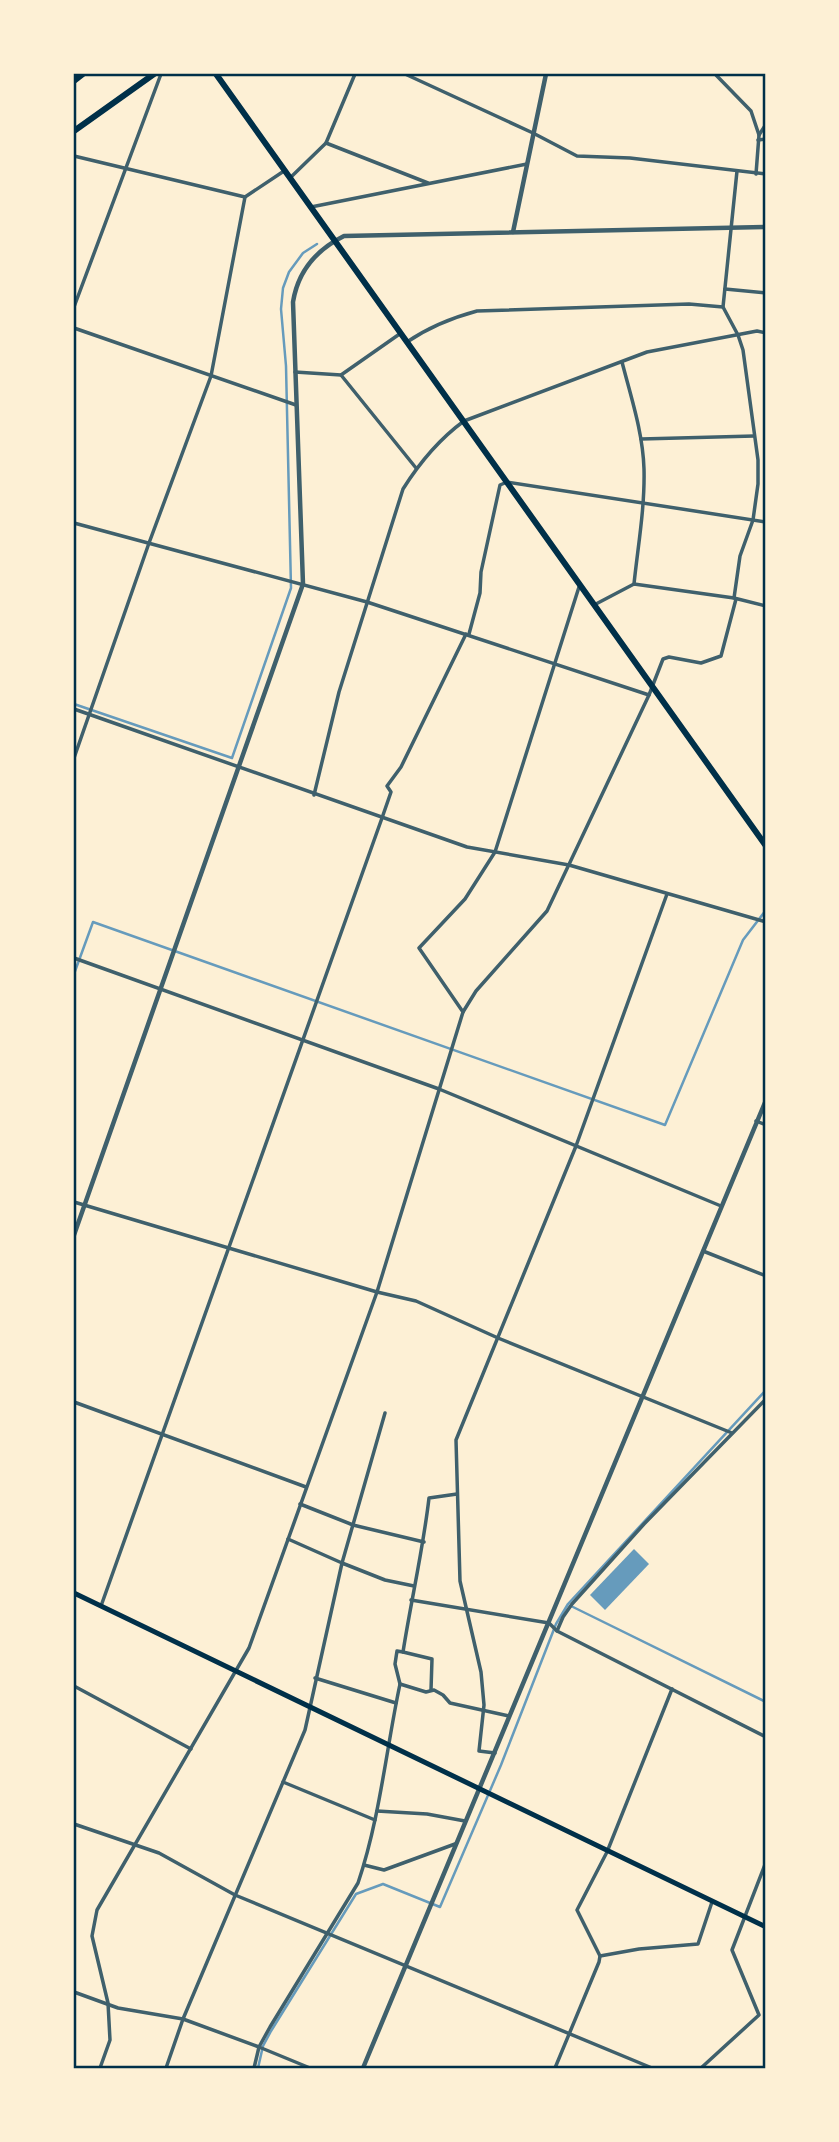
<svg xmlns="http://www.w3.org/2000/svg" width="839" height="2142" viewBox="0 0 839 2142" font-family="'Playfair Display',serif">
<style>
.water{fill:#669bbc}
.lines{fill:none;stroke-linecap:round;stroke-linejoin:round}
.stream{stroke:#669bbc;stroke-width:2.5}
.minor{stroke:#3f606c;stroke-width:3.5}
.tertiary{stroke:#3f606c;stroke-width:4.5}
.secondary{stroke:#003049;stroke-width:5}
.trunk{stroke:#003049;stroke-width:6}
.neatline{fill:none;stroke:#003049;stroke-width:2.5}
</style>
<rect width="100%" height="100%" fill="#fdf0d5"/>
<!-- water -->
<path class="water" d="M634 1549 649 1564 605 1610 590 1595Z"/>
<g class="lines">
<!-- stream -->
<g class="stream">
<path d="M74 704 232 758 291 588 286 366 281 309 283 288 289 272 303 253 317 244"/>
<path d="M74 974 93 922 665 1125 743 940 766 910"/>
<path d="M571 1606 766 1702"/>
<path d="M258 2068 263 2046 271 2031 356 1894 383 1884 440 1907 501 1765 556 1624 568 1604 766 1390"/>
</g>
<!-- minor -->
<g class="minor">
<path d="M405 74 533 133 577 156 630 158 766 174"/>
<path d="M715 74 751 111 759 135"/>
<path d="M758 140 766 139"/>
<path d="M326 143 428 183"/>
<path d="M74 156 245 197"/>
<path d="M756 174 759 135 766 124"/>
<path d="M291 177 326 143 355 74"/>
<path d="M311 207 527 164"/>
<path d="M725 289 766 293"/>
<path d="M74 307 161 74"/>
<path d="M74 328 296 405"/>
<path d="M407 342C429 327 451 318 477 311L689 304 723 307"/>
<path d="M622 362C631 397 643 433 644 469 645 507 638 546 634 584"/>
<path d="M295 372 341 375 401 333"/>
<path d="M341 375 416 468"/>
<path d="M641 439 754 436"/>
<path d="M74 523 367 602 649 695"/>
<path d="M734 598 740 556 753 520 758 484V460L743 350 738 335 723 307 737 171"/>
<path d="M594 605 634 584 734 598 766 606"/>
<path d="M469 634 480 593 481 572 500 485 507 482 766 522"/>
<path d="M74 709 467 847 569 865 766 922"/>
<path d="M74 758 149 543 211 376 245 197 284 171"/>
<path d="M314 795 339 692 403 489C420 462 438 440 464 421L647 352 757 331 766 333"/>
<path d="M74 958 439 1089 721 1206"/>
<path d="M463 1012 419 948 465 899 495 852 579 587"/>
<path d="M756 1121 766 1125"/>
<path d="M74 1202 377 1292 416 1301 498 1338 732 1433"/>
<path d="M703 1251 766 1276"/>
<path d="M74 1402 306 1487"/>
<path d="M300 1504 353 1525 424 1542"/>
<path d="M288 1539 342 1563 385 1413"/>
<path d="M411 1600 549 1623 557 1631 766 1737"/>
<path d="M101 1606 382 818 391 792 387 786 401 767 466 634"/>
<path d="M557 1631 563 1617 572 1604 644 1524 766 1399"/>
<path d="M403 1652 432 1659 431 1690"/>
<path d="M315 1678 396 1703"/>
<path d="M400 1684 426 1692 434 1690 443 1695 450 1703 509 1716"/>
<path d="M74 1686 191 1749"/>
<path d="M495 1753 479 1751 484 1705 481 1672 460 1581 456 1440 576 1146 667 894"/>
<path d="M283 1782 375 1820"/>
<path d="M377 1811 427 1814 465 1821"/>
<path d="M74 1824 159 1853 235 1895 652 2068"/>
<path d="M364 1865 384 1870 455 1844"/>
<path d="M600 1956 639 1949 698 1944 712 1902"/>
<path d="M74 1992 118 2008 183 2019 259 2047 310 2068"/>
<path d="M100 2068 110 2040 108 2003 92 1936 97 1910 249 1648 377 1292 463 1012 476 991 547 911 649 695 663 659 669 657 701 663 721 656 736 599"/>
<path d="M166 2068 183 2019 305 1730 342 1563 385 1580 414 1586"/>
<path d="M254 2068 259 2047 270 2027 358 1883C380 1818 386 1750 400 1684L395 1664 397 1651 403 1652C411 1601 423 1550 429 1498L457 1494"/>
<path d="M555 2068 599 1962 600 1956 577 1910 607 1852 672 1689"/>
<path d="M701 2068 759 2015 732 1950 766 1862"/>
</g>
<!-- tertiary -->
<g class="tertiary">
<path d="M513 232 546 74"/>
<path d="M74 1235 303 584 293 302C298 271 316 250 344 236L766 227"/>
<path d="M363 2068 766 1100"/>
</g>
<!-- secondary -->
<path class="secondary" d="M74 1593 766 1927"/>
<!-- trunk -->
<g class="trunk">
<path d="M216 74 766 846"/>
<path d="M74 81 83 74"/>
<path d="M74 131 154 74"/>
</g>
</g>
<!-- border -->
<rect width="839" height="2142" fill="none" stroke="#fdf0d5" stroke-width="150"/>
<rect x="75" y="75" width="689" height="1992" class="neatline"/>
</svg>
